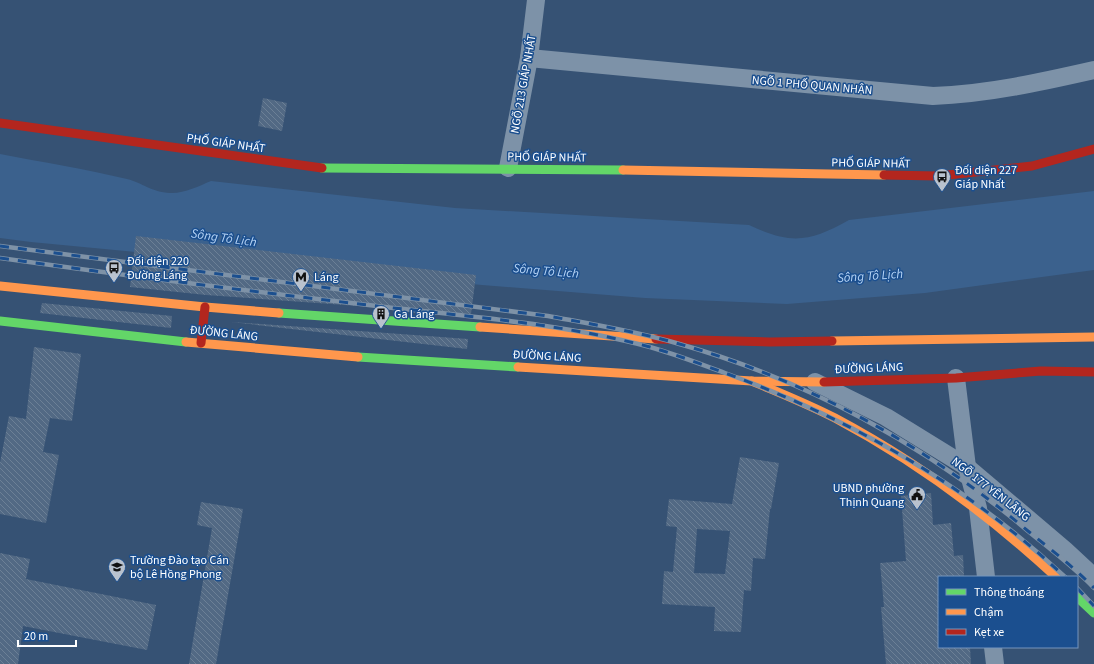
<svg xmlns="http://www.w3.org/2000/svg" width="1094" height="664" viewBox="0 0 1094 664" font-family="'Source Sans 3',sans-serif">
<style>
.water{fill:#3b618d}
.building{fill:url(#building-back-hatch);fill-rule:evenodd}
.lines{fill:none;stroke-linecap:round;stroke-linejoin:round}
.street{stroke:#7d92a8;stroke-width:18}
.fast{stroke:#63d668;stroke-width:9}
.slow{stroke:#ff974d;stroke-width:9}
.jam{stroke:#b3261e;stroke-width:9}
.rail-casing{stroke:#7e92a7;stroke-width:4.5}
.rail{stroke:#1b4f8f;stroke-width:3;stroke-dasharray:9;stroke-linecap:butt}
.labels{text-anchor:middle;stroke-width:3;stroke-linejoin:round;paint-order:stroke}
.street-label{font-size:12px;fill:#fff;stroke:#1b4f8f}
.poi-label{font-size:12px;fill:#fff;stroke:#1b4f8f;text-anchor:start}
.water-label{font-size:13px;font-style:italic;fill:#b5d3f5;stroke:#1b4f8f}
</style>
<defs>
<pattern id="building-back-hatch" width="6" height="6" patternUnits="userSpaceOnUse"><rect width="6" height="6" fill="#526984"/><path d="M-1 5l2 2M0 0l6 6M5-1l2 2" fill="none" stroke="#6c8096"/></pattern>
</defs>
<rect width="100%" height="100%" fill="#365274"/>
<!-- water -->
<path class="water" d="M0 154C42 162 85 169 127 179 143 183 151 192 170 193 183 194 199 186 211 181L455 208 749 225C791 245 810 242 849 220L1094 191V270L925 293 787 304 645 298 482 285 31 242 0 238Z"/>
<!-- building -->
<g class="building">
<path d="M263 98 287 103 282 131 258 126Z"/>
<path d="M136 236 476 275 471 314 206 295 130 287Z"/>
<path d="M42 303 172 316 171 328 40 313Z"/>
<path d="M231 322 387 333 468 339 467 349Z"/>
<path d="M34 347 81 354 72 421 50 418 43 452 59 455 46 523 0 514V463L9 416 26 419Z"/>
<path d="M740 457 779 463 771 509H770L765 559 753 558 751 591 744 590 741 632 714 631 715 607 662 604 664 571 673 572 677 527 666 526 669 499 732 504ZM697 529 730 531 725 574 694 573Z"/>
<path d="M931 493 933 525 951 523 954 556 963 555 964 577H939V647H970L971 664H886L881 607H884L880 563 906 561 901 496Z"/>
<path d="M201 502 243 509 216 664H189L212 528 197 525Z"/>
<path d="M0 553 30 559 26 579 156 605 147 650 23 626 18 664H0Z"/>
</g>
<g class="lines">
<!-- street -->
<g class="street">
<path d="M529 58 933 96C988 94 1041 82 1094 70"/>
<path d="M508 168 529 58 536 0"/>
<path d="M956 378 967 467 978 508 986 577"/>
<path d="M815 382 886 417 967 467 1065 550 1094 577"/>
<path d="M993 647 995 664"/>
</g>
<!-- fast -->
<g class="fast">
<path d="M322 168 623 170"/>
<path d="M279 313 480 327"/>
<path d="M0 321 186 342"/>
<path d="M358 357 518 367"/>
<path d="M1077 597 1094 613"/>
</g>
<!-- slow -->
<g class="slow">
<path d="M623 170 884 175"/>
<path d="M0 286 205 307 279 313"/>
<path d="M480 327 656 339"/>
<path d="M832 341 1094 337"/>
<path d="M186 342 358 357"/>
<path d="M518 367 752 381 824 382"/>
<path d="M752 381C780 393 808 404 835 418 916 461 989 515 1056 577"/>
</g>
<!-- jam -->
<g class="jam">
<path d="M0 123 322 168"/>
<path d="M884 175 938 176 1032 166 1094 149"/>
<path d="M656 339 770 342 832 341"/>
<path d="M201 343 205 307"/>
<path d="M824 382 956 378 1041 371 1094 372"/>
</g>
<defs>
<g id="rail">
<path d="M0 246 548 316C591 324 634 331 676 343 805 379 926 445 1028 531 1050 549 1074 567 1094 588"/>
<path d="M0 258C128 276 256 292 385 307 473 317 564 324 650 347 675 354 700 364 725 373 851 419 967 485 1065 577"/>
<path d="M1077 588 1094 606"/>
</g>
</defs>
<!-- rail casing -->
<use href="#rail" class="rail-casing"/>
<!-- rail -->
<use href="#rail" class="rail"/>
</g>
<!-- icons -->
<defs>
<symbol id="bus-pin" viewBox="-11 -11 22 30"><path d="M0 17L-7.5 6A9.5 9.5 0 1 1 7.5 6Z" fill="#b9c2ce" stroke="#1b4f8f"/><path d="M-5-6H5V4H4V6H2V4H-2V6H-4V4H-5ZM-3.5-4V0h7V-4ZM-3.5 1.2v1.5H-2V1.2ZM2 1.2v1.5H3.5V1.2Z" fill="#111"/></symbol>
<symbol id="metro-pin" viewBox="-11 -11 22 30"><path d="M0 17L-7.5 6A9.5 9.5 0 1 1 7.5 6Z" fill="#b9c2ce" stroke="#1b4f8f"/><path d="M-5.5 5V-5H-3L0 0L3-5H5.5V5H3V-.5L0 4L-3-.5V5Z" fill="#111"/></symbol>
<symbol id="building-pin" viewBox="-11 -11 22 30"><path d="M0 17L-7.5 6A9.5 9.5 0 1 1 7.5 6Z" fill="#b9c2ce" stroke="#1b4f8f"/><path d="M-4-6H4V6H1V3H-1V6H-4ZM-2.5-4.3h1.7v1.8h-1.7ZM.8-4.3h1.7v1.8H.8ZM-2.5-1h1.7V.8h-1.7ZM.8-1h1.7V.8H.8Z" fill="#111"/></symbol>
<symbol id="civic-pin" viewBox="-11 -11 22 30"><path d="M0 17L-7.5 6A9.5 9.5 0 1 1 7.5 6Z" fill="#b9c2ce" stroke="#1b4f8f"/><path d="M-.6-6.5H3V-4.5H.6V-3L4-1V1h2V6H-6V1h2V-1L-.6-3ZM-1.2 2.5V6h2.4V2.5Z" fill="#111"/></symbol>
<symbol id="university-pin" viewBox="-11 -11 22 30"><path d="M0 17L-7.5 6A9.5 9.5 0 1 1 7.5 6Z" fill="#b9c2ce" stroke="#1b4f8f"/><path d="M0-5L7-2L0 1L-7-2ZM-4 1L0 2.5L4 1V4Q0 6-4 4Z" fill="#111"/></symbol>
</defs>
<g fill-rule="evenodd">
<use href="#bus-pin" x="932" y="167" width="20" height="27"/>
<use href="#bus-pin" x="104" y="258" width="20" height="27"/>
<use href="#metro-pin" x="291" y="267" width="20" height="27"/>
<use href="#building-pin" x="371" y="304" width="20" height="27"/>
<use href="#civic-pin" x="907" y="485" width="20" height="27"/>
<use href="#university-pin" x="107" y="557" width="20" height="27"/>
</g>
<g class="labels">
<!-- street labels -->
<g class="street-label">
<text transform="translate(523 84) rotate(-80)" y="4">NGÕ 213 GIÁP NHẤT</text>
<text transform="translate(812 85) rotate(5)" y="4">NGÕ 1 PHỐ QUAN NHÂN</text>
<text transform="translate(226 143) rotate(8)" y="4">PHỐ GIÁP NHẤT</text>
<text transform="translate(547 157) rotate(1)" y="4">PHỐ GIÁP NHẤT</text>
<text transform="translate(871 163) rotate(1)" y="4">PHỐ GIÁP NHẤT</text>
<text transform="translate(224 333) rotate(6)" y="4">ĐƯỜNG LÁNG</text>
<text transform="translate(547 356) rotate(3)" y="4">ĐƯỜNG LÁNG</text>
<text transform="translate(869 368) rotate(-2)" y="4">ĐƯỜNG LÁNG</text>
<text transform="translate(991 489) rotate(38)" y="4">NGÕ 177 YÊN LÃNG</text>
</g>
<!-- poi labels -->
<g class="poi-label">
<text x="955" y="174">Đối diện 227<tspan x="955" dy="14">Giáp Nhất</tspan></text>
<text x="127" y="265">Đối diện 220<tspan x="127" dy="14">Đường Láng</tspan></text>
<text x="314" y="281">Láng</text>
<text x="394" y="318">Ga Láng</text>
<text x="904" y="492" text-anchor="end">UBND phường<tspan x="904" dy="14">Thịnh Quang</tspan></text>
<text x="130" y="564">Trường Đào tạo Cán<tspan x="130" dy="14">bộ Lê Hồng Phong</tspan></text>
</g>
<!-- water labels -->
<g class="water-label">
<text transform="translate(224 237) rotate(8)" y="5">Sông Tô Lịch</text>
<text transform="translate(546 270) rotate(5)" y="5">Sông Tô Lịch</text>
<text transform="translate(870 275) rotate(-4)" y="5">Sông Tô Lịch</text>
</g>
</g>
<!-- legend -->
<rect x="938" y="576" width="140" height="72" fill="#1b4f8f" stroke="#7695bc"/>
<rect x="946" y="589" width="20" height="6" fill="#63d668" stroke="#7695bc"/>
<text x="974" y="596" font-size="12" fill="#ffffff">Thông thoáng</text>
<rect x="946" y="609" width="20" height="6" fill="#ff974d" stroke="#7695bc"/>
<text x="974" y="616" font-size="12" fill="#ffffff">Chậm</text>
<rect x="946" y="629" width="20" height="6" fill="#b3261e" stroke="#7695bc"/>
<text x="974" y="636" font-size="12" fill="#ffffff">Kẹt xe</text>
<!-- scale -->
<path d="M18 640v6h58v-6" fill="none" stroke="#ffffff" stroke-width="2"/>
<text x="24" y="640" font-size="12" fill="#ffffff" stroke="#1b4f8f" stroke-width="3" paint-order="stroke">20 m</text>
</svg>
